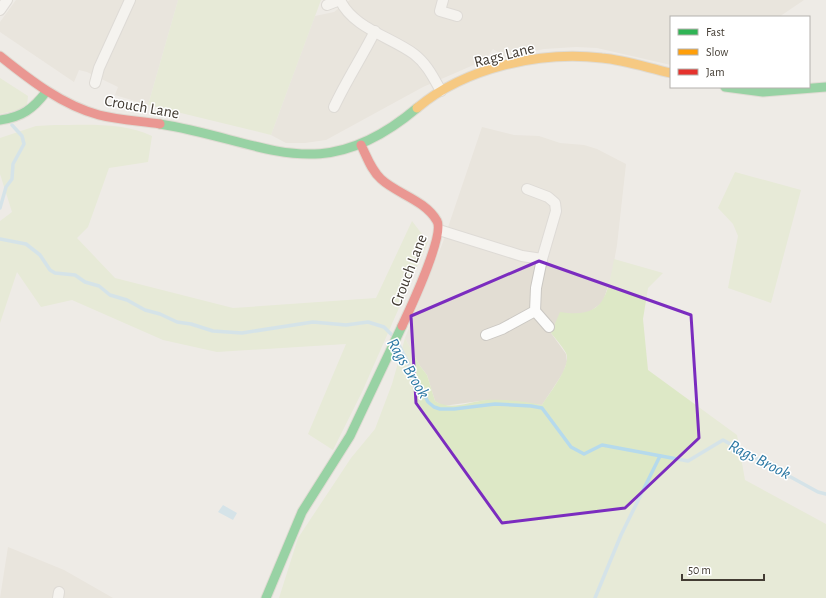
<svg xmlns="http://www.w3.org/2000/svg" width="826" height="598" viewBox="0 0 826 598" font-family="'Alegreya Sans',sans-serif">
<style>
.residential{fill:#e2ddd3}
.green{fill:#dde8c6}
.water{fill:#b6daec}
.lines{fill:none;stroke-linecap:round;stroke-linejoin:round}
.stream{stroke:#b6daec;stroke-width:3.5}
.street-casing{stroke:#cac7c2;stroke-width:12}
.fast-casing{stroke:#cdc8bd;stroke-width:11}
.slow-casing{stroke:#cdc8bd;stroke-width:11}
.jam-casing{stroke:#cdc8bd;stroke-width:11}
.street{stroke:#fcfcfb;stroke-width:10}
.fast{stroke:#30b455;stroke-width:9}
.slow{stroke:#ff9f0a;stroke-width:9}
.jam{stroke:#e5322d;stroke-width:9}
.marked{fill:none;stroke:#7b2cbf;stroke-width:3;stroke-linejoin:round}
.labels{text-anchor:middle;stroke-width:3;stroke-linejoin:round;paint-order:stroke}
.street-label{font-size:16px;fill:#433c33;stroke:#fff}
.water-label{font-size:17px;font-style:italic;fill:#2d79a4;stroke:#fff}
</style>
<rect width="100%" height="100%" fill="#eeebe6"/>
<!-- residential -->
<g class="residential">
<path d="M16 0H178L148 105 115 95 118 87 87 72 79 70 74 82 0 32V22Z"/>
<path d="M350 0H804L779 17H671V65L597 48 576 47 544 49 506 57 493 49 485 60 423 87 326 140 305 143H286L271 135 315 16 334 12Z"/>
<path d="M482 127 514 135 539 136 560 143 584 145 597 149 626 164 617 245 612 273 603 302 588 313 577 315 551 333 566 354 567 362 563 373 542 405 487 400 443 406 435 401 427 375 420 366 405 338 443 242Z"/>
<path d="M8 547 64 570 113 598H0Z"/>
</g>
<!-- green -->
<g class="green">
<path d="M178 0H321L271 135 148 105Z"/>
<path d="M0 78 28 96 27 105 22 109 0 114Z"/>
<path d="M55 125C86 125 124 122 152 136L148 162 109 168 88 227 77 238 115 278 233 308 376 298 412 221 428 242 362 392 333 450 308 434 346 344 217 352 163 340 72 300 41 307 17 272 0 323V221L12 212 0 174V138L36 126Z"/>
<path d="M735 172 801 190 771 303 728 288 738 236 733 224 718 208Z"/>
<path d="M614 259 663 273 648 288 643 319 648 370 737 435 745 480 826 524V598H279L298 538 351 458 375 429 392 384 405 338 420 366 427 375 435 401C450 411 469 402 486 400 503 399 525 401 542 405 549 393 572 366 566 353 562 346 556 339 551 333L560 312C605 319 607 296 614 259Z"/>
</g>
<!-- water -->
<path class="water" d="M223 505 237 513 233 520 218 512Z"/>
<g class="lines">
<!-- stream -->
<g class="stream">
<path d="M0 208 6 187 12 179 13 164 24 144 22 136 12 125"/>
<path d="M0 239 26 244 40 255 50 270 55 273 75 275 85 282 99 286 110 295 127 300 145 310 160 314 177 322 191 324 213 331 242 333 313 322 346 325 368 322 384 327 393 336"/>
<path d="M398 343 428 402 434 407 440 409H454L495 404 531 406 542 408 571 447 584 454 602 445 688 461 723 440 818 492 826 494"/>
<path d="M595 598 621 535 660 456"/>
</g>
<defs>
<g id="street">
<path d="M340 0C353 28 391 37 414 54 427 64 433 77 441 91"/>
<path d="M443 0 440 11 457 16"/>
<path d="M327 5 340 0"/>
<path d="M0 10 7 0"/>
<path d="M95 83 99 68 130 0"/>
<path d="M334 107C346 81 362 57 375 31"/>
<path d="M439 230 522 256 542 259"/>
<path d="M535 311 549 327"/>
<path d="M486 335 502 329 535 311 536 288 542 259 556 211 555 203 548 197 527 189"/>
<path d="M58 598 59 592"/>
</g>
<g id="fast">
<path d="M725 87 763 92 826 87"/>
<path d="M0 120C22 117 33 109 46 92"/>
<path d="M160 124C266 141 320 190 417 108"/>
<path d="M266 598 302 512 350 436 402 326"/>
</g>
<path id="slow" d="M417 108C466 67 540 51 602 58 625 60 648 68 671 73"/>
<g id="jam">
<path d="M0 56C30 80 62 105 99 115 119 120 140 121 160 124"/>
<path d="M361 145C367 157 371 170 381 179 397 194 425 200 437 221 445 235 410 309 402 326"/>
</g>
</defs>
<!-- street casing -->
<use href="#street" class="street-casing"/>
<!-- fast casing -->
<use href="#fast" class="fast-casing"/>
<!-- slow casing -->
<use href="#slow" class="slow-casing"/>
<!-- jam casing -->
<use href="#jam" class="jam-casing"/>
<!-- street -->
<use href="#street" class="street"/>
<!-- fast -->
<use href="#fast" class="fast"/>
<!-- slow -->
<use href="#slow" class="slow"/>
<!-- jam -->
<use href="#jam" class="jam"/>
</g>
<!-- marked area -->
<path d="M0 0H826V598H0ZM539 261 691 315 699 438 625 508 502 523 416 403 411 316Z" fill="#eeebe6" fill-opacity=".55" fill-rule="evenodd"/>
<path class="marked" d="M539 261 691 315 699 438 625 508 502 523 416 403 411 316Z"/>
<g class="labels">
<!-- street labels -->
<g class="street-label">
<text transform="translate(504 54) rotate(-14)" y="6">Rags Lane</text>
<text transform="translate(142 106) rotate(10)" y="6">Crouch Lane</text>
<text transform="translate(408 270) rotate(-69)" y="6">Crouch Lane</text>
</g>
<!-- water labels -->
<g class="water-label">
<text transform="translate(409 368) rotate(59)" y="6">Rags Brook</text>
<text transform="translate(760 459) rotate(27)" y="6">Rags Brook</text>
</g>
</g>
<!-- legend -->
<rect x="670" y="16" width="140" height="72" fill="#ffffff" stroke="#b4b1ad"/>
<rect x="678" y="29" width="20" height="6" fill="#30b455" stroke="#b4b1ad"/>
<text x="706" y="36" font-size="12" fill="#433c33">Fast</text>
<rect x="678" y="49" width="20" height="6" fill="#ff9f0a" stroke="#b4b1ad"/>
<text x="706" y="56" font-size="12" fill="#433c33">Slow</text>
<rect x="678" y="69" width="20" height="6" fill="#e5322d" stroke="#b4b1ad"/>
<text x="706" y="76" font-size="12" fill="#433c33">Jam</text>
<!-- scale -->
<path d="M682 574v6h82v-6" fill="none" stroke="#433c33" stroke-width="2"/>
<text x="688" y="574" font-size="12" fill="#433c33" stroke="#ffffff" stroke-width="3" paint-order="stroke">50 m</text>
</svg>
